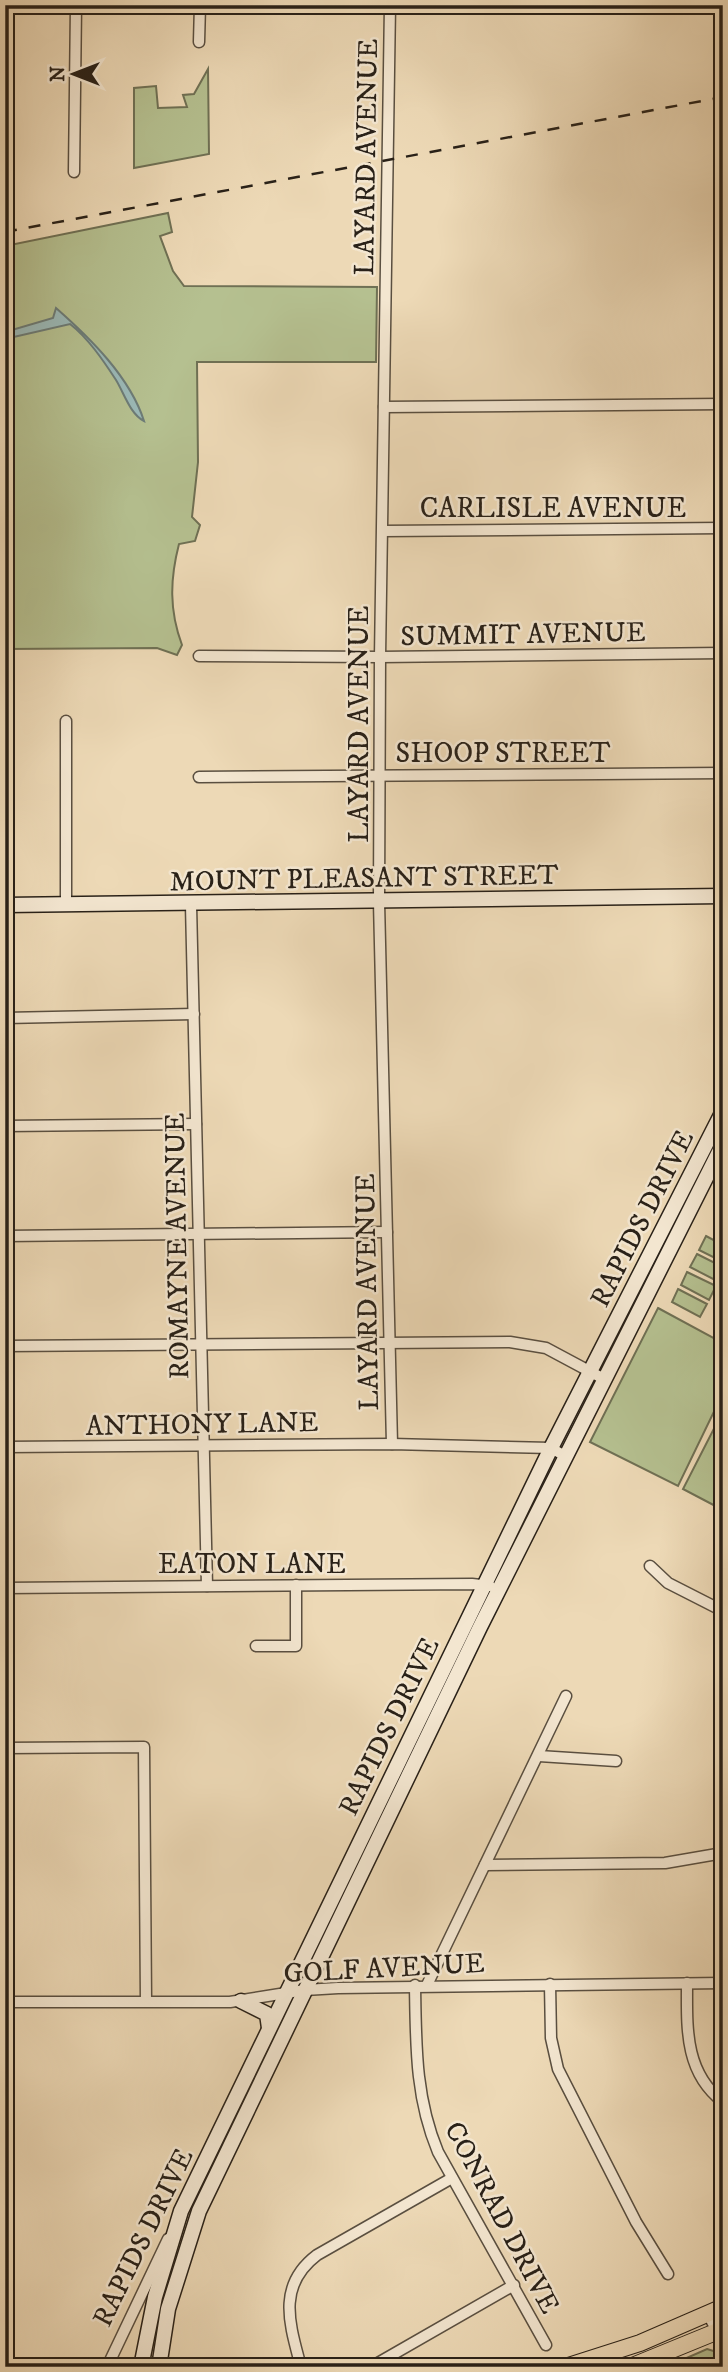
<svg xmlns="http://www.w3.org/2000/svg" width="728" height="2372" viewBox="0 0 728 2372" font-family="'IM FELL DW Pica',serif">
<style>
.green{fill:#b5c090;stroke:#6f7054;stroke-width:2}
.water{fill:#9bb9b7;stroke:#6d7c77;stroke-width:2}
.lines{fill:none;stroke-linecap:round;stroke-linejoin:round}
.street-casing{stroke:#5a4f40;stroke-width:13}
.secondary-casing{stroke:#292118;stroke-width:17}
.primary-casing{stroke:#292118;stroke-width:18}
.street{stroke:#f3e6d0;stroke-width:10}
.secondary{stroke:#f3e6d0;stroke-width:14}
.primary{stroke:#edd9b6;stroke-width:16}
.rail{stroke:#292118;stroke-width:2.5;stroke-dasharray:12 12;stroke-linecap:butt}
.labels{text-anchor:middle;stroke-width:5;stroke-linejoin:round;paint-order:stroke}
.street-label{font-size:28px;fill:#292118;stroke:#f3e6d0}
</style>
<rect width="100%" height="100%" fill="#edd9b6"/>
<filter id="stains"><feTurbulence type="fractalNoise" baseFrequency=".00286" numOctaves="4"/><feColorMatrix values="0 0 0 0 .2 0 0 0 0 .09 0 0 0 0 .02 0 0 0 .5 -.17"/></filter>
<radialGradient id="worn" r=".72"><stop offset=".6" stop-color="#630" stop-opacity="0"/><stop offset="1" stop-color="#630" stop-opacity=".3"/></radialGradient>
<!-- green -->
<g class="green">
<path d="M208 69 209 154 134 168V88L156 86 158 108 187 107 183 95 194 94Z"/>
<path d="M168 213 172 232 160 236 173 271 184 286 377 287 376 362H197L198 462 192 517 200 525 195 541 179 544C170 579 169 610 182 645L177 655 157 648 5 649V246Z"/>
<path d="M706 1236 723 1245V1262L699 1250Z"/>
<path d="M697 1254 723 1267 719 1282 690 1267Z"/>
<path d="M687 1272 716 1286 709 1300 681 1285Z"/>
<path d="M678 1289 707 1304 700 1317 672 1302Z"/>
<path d="M658 1308 723 1343V1393L678 1486 590 1442Z"/>
<path d="M723 1411V1510L683 1489Z"/>
<path d="M707 2349 717 2352 723 2367H666Z"/>
</g>
<!-- water -->
<path class="water" d="M56 308C90 338 130 377 144 421 130 414 124 393 116 380 103 360 88 338 70 324L5 339V332L53 318Z"/>
<g class="lines">
<defs>
<g id="street">
<path d="M390 5 380 657 379 902 392 1444"/>
<path d="M199 42 200 5"/>
<path d="M74 172 76 5"/>
<path d="M384 407 723 404"/>
<path d="M383 531 723 528"/>
<path d="M199 656 380 657 723 653"/>
<path d="M66 721V904"/>
<path d="M199 777 723 773"/>
<path d="M191 905 207 1586"/>
<path d="M5 1018 194 1014"/>
<path d="M5 1126 196 1124"/>
<path d="M5 1236 387 1232"/>
<path d="M5 1346 510 1342 546 1348 604 1379"/>
<path d="M5 1447 392 1444 551 1448 565 1456"/>
<path d="M650 1566 668 1583 723 1611"/>
<path d="M5 1588 472 1584 490 1586"/>
<path d="M256 1646H296V1585"/>
<path d="M5 1748 144 1747 146 2001"/>
<path d="M539 1756 616 1761"/>
<path d="M485 1865 665 1863 723 1853"/>
<path d="M687 1983C687 2027 684 2072 723 2102"/>
<path d="M550 1984 551 2038 558 2069 636 2222 668 2274"/>
<path d="M415 1985C416 2044 415 2097 438 2152L546 2345"/>
<path d="M427 1985 566 1696"/>
<path d="M5 2002H230L305 1990 338 1988 723 1983"/>
<path d="M708 2314 723 2343"/>
<path d="M107 2367 168 2239"/>
<path d="M301 2367C290 2325 276 2286 317 2255L452 2178"/>
<path d="M371 2367 514 2285"/>
</g>
<g id="secondary">
<path d="M5 905 723 896"/>
<path d="M241 2001 267 2014 269 2028"/>
<path d="M141 2367 155 2297 181 2211 551 1448 723 1111"/>
<path d="M159 2367 168 2309 199 2211 480 1627 723 1144"/>
</g>
<g id="primary">
<path d="M565 2367 640 2343 723 2307"/>
<path d="M630 2367 723 2329"/>
</g>
</defs>
<!-- street casing -->
<use href="#street" class="street-casing"/>
<!-- secondary casing -->
<use href="#secondary" class="secondary-casing"/>
<!-- primary casing -->
<use href="#primary" class="primary-casing"/>
<!-- street -->
<use href="#street" class="street"/>
<!-- secondary -->
<use href="#secondary" class="secondary"/>
<!-- primary -->
<use href="#primary" class="primary"/>
<!-- rail -->
<path class="rail" d="M5 232 723 97"/>
</g>
<g class="labels">
<!-- street labels -->
<g class="street-label">
<text transform="translate(365 157) rotate(-89)" y="10">LAYARD AVENUE</text>
<text x="553" y="517">CARLISLE AVENUE</text>
<text transform="translate(523 633) rotate(-1)" y="10">SUMMIT AVENUE</text>
<text transform="translate(358 724) rotate(-90)" y="10">LAYARD AVENUE</text>
<text x="503" y="762">SHOOP STREET</text>
<text transform="translate(364 877) rotate(-1)" y="10">MOUNT PLEASANT STREET</text>
<text transform="translate(641 1218) rotate(-63)" y="10">RAPIDS DRIVE</text>
<text transform="translate(176 1246) rotate(-91)" y="10">ROMAYNE AVENUE</text>
<text transform="translate(366 1292) rotate(-91)" y="10">LAYARD AVENUE</text>
<text transform="translate(202 1423) rotate(-1)" y="10">ANTHONY LANE</text>
<text x="252" y="1573">EATON LANE</text>
<text transform="translate(388 1726) rotate(-64)" y="10">RAPIDS DRIVE</text>
<text transform="translate(384 1967) rotate(-3)" y="10">GOLF AVENUE</text>
<text transform="translate(503 2217) rotate(62)" y="10">CONRAD DRIVE</text>
<text transform="translate(142 2237) rotate(-64)" y="10">RAPIDS DRIVE</text>
</g>
</g>
<!-- margin -->
<rect width="728" height="2372" fill="none" stroke="#edd9b6" stroke-width="28"/>
<rect x="7" y="7" width="714" height="2358" fill="none" stroke="#292118" stroke-width="3.5"/>
<rect x="14" y="14" width="700" height="2344" fill="none" stroke="#292118" stroke-width="2"/>
<!-- north arrow -->
<g transform="translate(74 74) rotate(270)" stroke="#f3e6d0" stroke-width="5" paint-order="stroke">
<path d="M0-5L12 26L0 18L-12 26Z" fill="#292118"/>
<text y="-10" font-size="19" font-weight="bold" text-anchor="middle" fill="#292118">N</text>
</g>
<rect width="100%" height="100%" filter="url(#stains)"/>
<rect width="100%" height="100%" fill="url(#worn)"/>
</svg>
